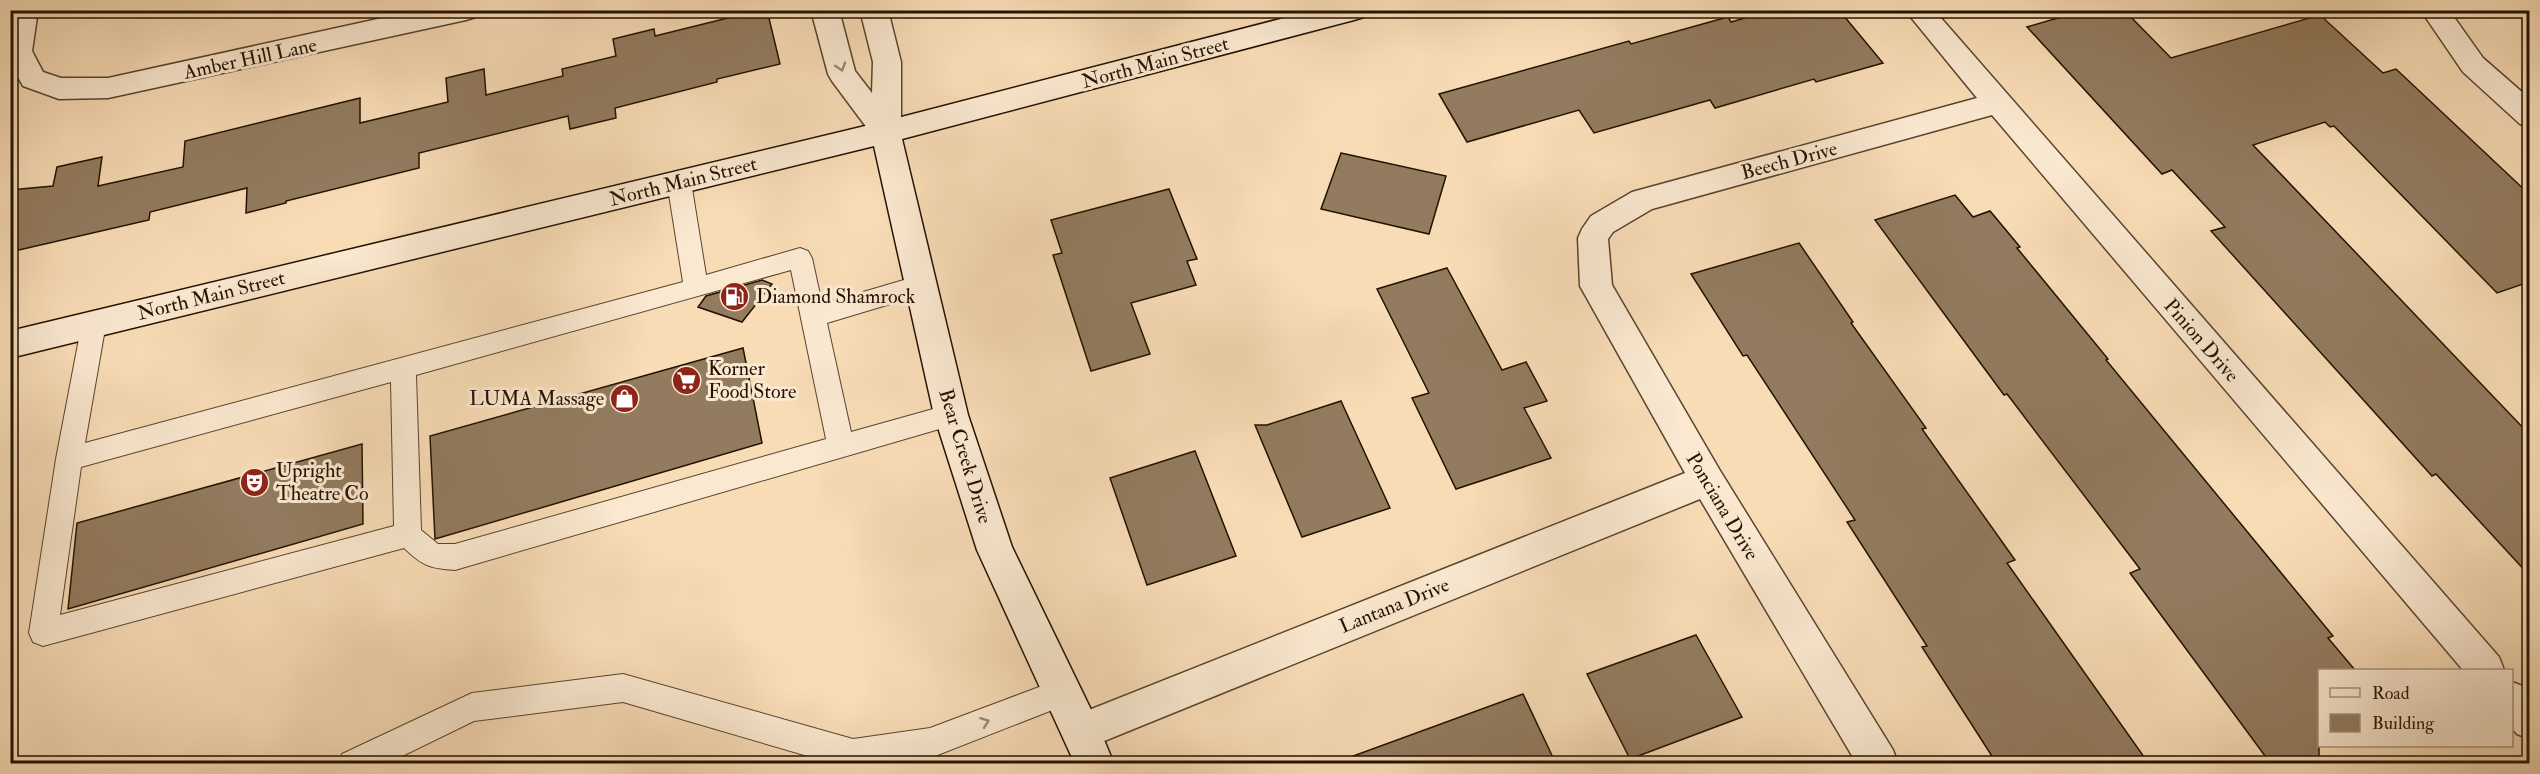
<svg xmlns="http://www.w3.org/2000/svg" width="2540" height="774" viewBox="0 0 2540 774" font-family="'IM FELL Double Pica',serif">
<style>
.building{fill:#927b5f;stroke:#231201;stroke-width:1.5}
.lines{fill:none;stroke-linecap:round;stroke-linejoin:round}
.lane-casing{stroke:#58442e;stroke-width:2}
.street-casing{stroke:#58442e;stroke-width:3}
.secondary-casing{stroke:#231201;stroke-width:3}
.lane{fill:#fae8d0;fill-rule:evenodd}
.street{fill:#fae8d0;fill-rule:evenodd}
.secondary{fill:#fae8d0;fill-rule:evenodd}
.oneway{stroke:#998873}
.labels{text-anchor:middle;stroke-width:6;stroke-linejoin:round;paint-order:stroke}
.street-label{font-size:20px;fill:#231201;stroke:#fae8d0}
.poi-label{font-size:20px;fill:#231201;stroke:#fae8d0;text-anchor:start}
</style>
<rect width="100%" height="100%" fill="#f8dcb6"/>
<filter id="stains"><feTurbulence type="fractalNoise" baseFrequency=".00333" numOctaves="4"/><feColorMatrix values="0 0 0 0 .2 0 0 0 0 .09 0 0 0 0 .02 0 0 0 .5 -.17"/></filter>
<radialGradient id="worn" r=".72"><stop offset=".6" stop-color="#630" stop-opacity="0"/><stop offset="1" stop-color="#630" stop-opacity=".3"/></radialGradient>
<!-- building -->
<g class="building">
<path d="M760 10H767L780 64 717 79V82L615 108 616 118 570 129 568 116 419 153V168L286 201V203L246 213 247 188 150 212 149 220 10 252V190L53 186 57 167 102 157 98 186 183 167 185 141 360 98V123L448 102 446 78 484 69 486 95 563 76 562 69 616 56 613 39 654 29 655 36Z"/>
<path d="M1772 10H1839L1883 63 1816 82 1814 79 1715 108 1710 100 1594 133 1579 110 1467 142 1439 94 1629 41 1631 44 1728 17 1731 22Z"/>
<path d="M2085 10H2124L2171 58 2320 15 2383 73 2396 69 2529 194V282L2497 293 2334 126 2330 127 2325 122 2253 145 2529 434V575L2436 474 2432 476 2211 231 2225 227 2172 170 2162 174 2027 27Z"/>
<path d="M1341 153 1446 176 1429 234 1321 209Z"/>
<path d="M1169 189 1197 259 1187 261 1196 285 1131 303 1150 354 1091 371 1053 255 1062 253 1051 220Z"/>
<path d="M1955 195 1973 217 1990 211 2020 247 2017 248 2108 359 2106 360 2333 636 2328 638 2355 670H2319V764H2271L2130 573 2140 569 2007 394 2004 395 1875 220Z"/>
<path d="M1799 243 1853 322 1851 323 1926 428 1922 429 2015 560 2007 563 2149 764H1997L1922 647 1927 646 1847 522 1855 520 1747 355 1743 356 1691 274Z"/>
<path d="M1447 268 1502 370 1526 362 1547 401 1524 408 1551 458 1456 489 1412 398 1429 393 1377 289Z"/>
<path d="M762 280 772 284 742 322 698 307 706 296Z"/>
<path d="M743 348 762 443 435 539 430 436Z"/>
<path d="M1341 401 1390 508 1302 537 1255 425H1267Z"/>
<path d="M362 444 363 524 68 609 77 523Z"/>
<path d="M1195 451 1236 556 1147 585 1110 478Z"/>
<path d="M1696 635 1742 717 1630 759 1587 674Z"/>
<path d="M1523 694 1556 764H1346L1345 759Z"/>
</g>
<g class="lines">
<defs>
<g id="lane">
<path d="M679 173 687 176 691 182 706 275 800 248 808 251 812 258 822 304 921 275 930 278 933 285 930 292 827 323 851 432 951 404 960 407 964 415 960 423 455 570C429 568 423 566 404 548L43 646 33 642 29 633 56 459 82 323 85 316 94 313 103 316 106 323 85 443 683 282 667 182 671 176ZM791 270 826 439 455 544H438L421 530 416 375ZM391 382 394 526 60 615 81 467Z"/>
<path d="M623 674 853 739 930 728 1063 678 1073 682 1078 692 1073 702 930 758 889 764H835L623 702 474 721 386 764H338L342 754 472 693Z"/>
</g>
<g id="street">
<path d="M10 10H38L32 51 43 72 61 78H108L419 10H479L476 17 466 20 108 98 59 99 23 86 10 63Z"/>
<path d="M811 10H839L855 71 872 93 873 62 860 10H888L901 62V132L896 140 886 143 876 140 832 81 828 74Z"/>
<path d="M1905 10H1934L2499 657 2504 670H2463L1992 115 1652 209 1613 232 1608 239 1612 285 1719 469 1893 750 1898 764H1857L1700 499 1082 750 1069 744 1063 731 1069 718 1685 473 1580 286 1578 238 1582 229 1591 216 1632 192 1977 98Z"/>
<path d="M2427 10H2449L2483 58 2530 99V127L2520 124 2463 72 2424 15Z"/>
<path d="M2512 682 2525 687 2530 692V739L2517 734 2512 728Z"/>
</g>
<path id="secondary" d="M1315 10H1367L1364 17 1354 20 902 139 968 415 1012 547 1095 718 1114 764H1075L977 550 934 415 874 146 10 358V331L886 121Z"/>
</defs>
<!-- lane casing -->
<use href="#lane" class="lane-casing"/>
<!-- street casing -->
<use href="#street" class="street-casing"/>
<!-- secondary casing -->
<use href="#secondary" class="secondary-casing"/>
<!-- lane -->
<use href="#lane" class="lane"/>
<!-- street -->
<use href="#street" class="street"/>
<!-- secondary -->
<use href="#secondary" class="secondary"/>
</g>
<!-- one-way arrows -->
<defs><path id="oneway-chevron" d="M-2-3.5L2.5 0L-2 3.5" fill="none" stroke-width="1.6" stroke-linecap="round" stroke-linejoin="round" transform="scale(1.5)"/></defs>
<g class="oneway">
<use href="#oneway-chevron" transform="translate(841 67) rotate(72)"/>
<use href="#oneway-chevron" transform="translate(985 722) rotate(-21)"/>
</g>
<!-- icons -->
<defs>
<symbol id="fuel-disc" viewBox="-11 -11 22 22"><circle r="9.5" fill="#8f2418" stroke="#fae8d0"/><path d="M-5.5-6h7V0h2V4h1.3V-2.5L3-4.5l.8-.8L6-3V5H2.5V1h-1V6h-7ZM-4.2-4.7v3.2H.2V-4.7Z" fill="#fff"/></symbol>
<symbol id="supermarket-disc" viewBox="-11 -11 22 22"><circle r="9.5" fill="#8f2418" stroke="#fae8d0"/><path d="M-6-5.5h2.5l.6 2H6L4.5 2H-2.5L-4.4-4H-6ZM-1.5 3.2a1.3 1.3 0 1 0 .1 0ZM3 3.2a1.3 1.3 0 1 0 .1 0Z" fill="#fff"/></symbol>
<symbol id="shop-disc" viewBox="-11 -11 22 22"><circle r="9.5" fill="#8f2418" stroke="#fae8d0"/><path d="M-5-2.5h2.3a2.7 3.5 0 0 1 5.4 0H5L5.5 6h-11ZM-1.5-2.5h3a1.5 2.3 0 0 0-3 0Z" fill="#fff"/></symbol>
<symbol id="theatre-disc" viewBox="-11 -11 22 22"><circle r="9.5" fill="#8f2418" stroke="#fae8d0"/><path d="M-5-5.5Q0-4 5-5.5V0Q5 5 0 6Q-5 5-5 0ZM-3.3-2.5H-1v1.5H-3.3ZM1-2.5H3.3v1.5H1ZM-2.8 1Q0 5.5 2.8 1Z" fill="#fff"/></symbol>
</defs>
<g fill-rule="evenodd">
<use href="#fuel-disc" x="718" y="280" width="33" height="33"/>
<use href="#supermarket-disc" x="670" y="364" width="33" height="33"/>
<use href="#shop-disc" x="608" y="382" width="33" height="33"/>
<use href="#theatre-disc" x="238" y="466" width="33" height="33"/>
</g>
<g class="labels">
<!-- street labels -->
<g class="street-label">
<text transform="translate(250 58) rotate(-12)" y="7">Amber Hill Lane</text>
<text transform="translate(1155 62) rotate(-15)" y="7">North Main Street</text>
<text transform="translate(1789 160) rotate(-15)" y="7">Beech Drive</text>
<text transform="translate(683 181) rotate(-14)" y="7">North Main Street</text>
<text transform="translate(211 295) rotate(-14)" y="7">North Main Street</text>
<text transform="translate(2202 340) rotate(49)" y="7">Pinion Drive</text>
<text transform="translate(966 456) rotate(73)" y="7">Bear Creek Drive</text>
<text transform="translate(1723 506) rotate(59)" y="7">Ponciana Drive</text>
<text transform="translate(1394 605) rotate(-22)" y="7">Lantana Drive</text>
</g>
<!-- poi labels -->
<g class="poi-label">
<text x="756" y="303">Diamond Shamrock</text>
<text x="708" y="375">Korner<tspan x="708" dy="23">Food Store</tspan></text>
<text x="604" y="405" text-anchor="end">LUMA Massage</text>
<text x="276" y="477">Upright<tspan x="276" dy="23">Theatre Co</tspan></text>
</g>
</g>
<!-- margin -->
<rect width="2540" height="774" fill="none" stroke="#f8dcb6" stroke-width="36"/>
<rect x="12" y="12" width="2516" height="750" fill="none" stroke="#231201" stroke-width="3"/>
<rect x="18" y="18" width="2504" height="738" fill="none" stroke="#231201" stroke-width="1.5"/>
<!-- legend -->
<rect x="2318" y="669" width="195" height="78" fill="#fae8d0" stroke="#a4927d" stroke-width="1.5"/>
<rect x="2330" y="688" width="30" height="9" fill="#fae8d0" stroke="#a4927d" stroke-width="1.5"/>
<text x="2372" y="699" font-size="18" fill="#231201">Road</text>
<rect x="2330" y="714" width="30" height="18" fill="#927b5f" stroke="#a4927d" stroke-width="1.5"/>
<text x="2372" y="729" font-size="18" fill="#231201">Building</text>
<rect width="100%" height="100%" filter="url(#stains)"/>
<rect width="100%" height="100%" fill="url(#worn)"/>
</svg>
